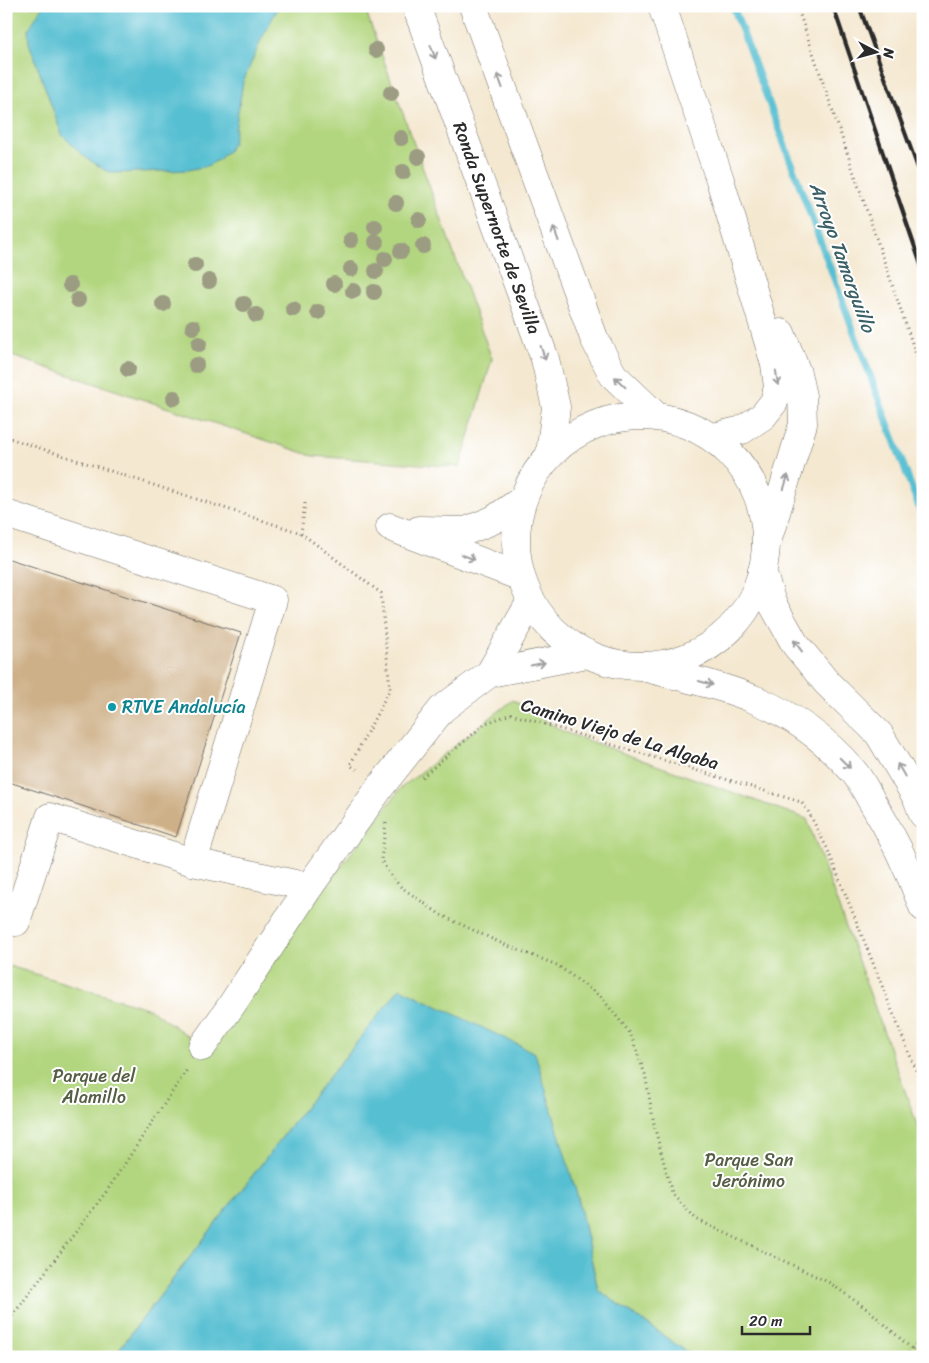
<svg xmlns="http://www.w3.org/2000/svg" width="929" height="1363" viewBox="0 0 929 1363" font-family="Sriracha,sans-serif">
<style>
.green{fill:#b2d67f;stroke:#6e8055}
.water{fill:#56bfd2;stroke:#40757e}
.lines{fill:none;stroke-linecap:round;stroke-linejoin:round}
.stream{stroke:#56bfd2;stroke-width:7}
.building{fill:#ceb088}
.minor-casing{stroke:#716d65;stroke-width:29}
.highway-casing{stroke:#716d65;stroke-width:29}
.path{stroke:#716d65;stroke-width:3;stroke-dasharray:1 4;stroke-linecap:butt}
.minor{stroke:#fff;stroke-width:28}
.highway{stroke:#fff;stroke-width:28}
.rail{stroke:#2b2b2b;stroke-width:4}
.tree{fill:#9c9c83}
.oneway{stroke:#a0a0a0}
.culture-dot{fill:#0f9aa8;stroke:#fff;stroke-width:2}
.labels{text-anchor:middle;stroke-width:4;stroke-linejoin:round;paint-order:stroke}
.street-label{font-size:18px;fill:#2b2b2b;stroke:#fff}
.culture-label{font-size:18px;fill:#0d838f;stroke:#fff;text-anchor:start}
.park-label{font-size:18px;fill:#545e44;stroke:#fff}
.water-label{font-size:19px;font-style:italic;fill:#3a5f65;stroke:#fff}
</style>
<rect width="100%" height="100%" fill="#fff"/>
<filter id="ink" filterUnits="userSpaceOnUse"><feTurbulence type="fractalNoise" baseFrequency=".02" numOctaves="2"/><feDisplacementMap in="SourceGraphic" scale="10" xChannelSelector="R" yChannelSelector="G"/><feConvolveMatrix kernelMatrix="1 2 1 2 8 2 1 2 1" color-interpolation-filters="sRGB"/></filter>
<filter id="wash" filterUnits="userSpaceOnUse"><feTurbulence type="fractalNoise" baseFrequency=".0096" numOctaves="4" result="noise"/><feDisplacementMap in="SourceGraphic" scale="20" xChannelSelector="R" yChannelSelector="G"/><feGaussianBlur stdDeviation="1.12" result="paint"/><feColorMatrix in="noise" values="0 0 0 0 0 0 0 0 0 0 0 0 0 0 0 0 0 1.4 0 .05"/><feComposite in="paint" operator="in"/></filter>
<g filter="url(#wash)">
<rect width="100%" height="100%" fill="#f4e8d0"/>
<!-- green -->
<g class="green">
<path d="M6 6H364L492 359 460 467 313 456 6 354Z"/>
<path d="M513 700 564 732 807 819 923 1141V1357H694L598 1290 578 1198 400 988 306 1106 113 1357H6V965L150 1009 203 1047 401 788Z"/>
</g>
<!-- water -->
<g class="water">
<path d="M43 6H279L261 40 243 82 233 143 227 152 218 160 207 166 188 170 117 173 106 171 85 157 62 135 29 43 28 30Z"/>
<path d="M400 988 535 1053 578 1198 598 1290 694 1357H113L306 1106Z"/>
</g>
<g class="lines">
<!-- stream -->
<path class="stream" d="M733 6 923 518"/>
</g>
<g id="blocks">
<!-- building -->
<path class="building" d="M6 558 241 633 176 837 6 781Z"/>
</g>
</g>
<g filter="url(#ink)">
<use href="#blocks" fill-opacity="0" stroke="#716d65" stroke-width="1"/>
<g class="lines">
<defs>
<g id="minor">
<path d="M662 6 720 180 775 364 778 387 774 402 763 416 742 430 713 437"/>
<path d="M6 514 273 600 193 862"/>
<path d="M390 527 521 577"/>
<path d="M419 530 466 531 493 520 522 500"/>
<path d="M766 545 803 424 802 396 797 373 781 333"/>
<path d="M490 673 587 654"/>
<path d="M6 919 16 922 50 817 193 862 309 887"/>
<path d="M202 1047 231 1006 309 887 381 786 442 709 490 673 531 601"/>
</g>
<g id="highway">
<path d="M416 6 545 359 556 407 550 454"/>
<path d="M473 6 594 338 613 375 656 416"/>
<circle cx="641" cy="541" r="125"/>
<path d="M762 571 772 603 795 644 827 683 879 734 917 798 923 814"/>
<path d="M650 669C686 678 723 686 756 700 794 716 827 741 854 772 860 779 865 789 870 798 891 832 909 869 923 907"/>
</g>
</defs>
<!-- minor casing -->
<use href="#minor" class="minor-casing"/>
<!-- highway casing -->
<use href="#highway" class="highway-casing"/>
<!-- path -->
<g class="path">
<path d="M797 6 923 375"/>
<path d="M918 6 923 22"/>
<path d="M6 437 301 533"/>
<path d="M305 503 301 533 381 593 390 689 350 765 360 772"/>
<path d="M422 777 486 723 511 714 801 802 808 811 827 848 923 1088"/>
<path d="M386 823 381 860 391 876 401 887 441 915 503 944 557 965 601 997 630 1033 645 1074 655 1129 672 1193 696 1219 830 1283 871 1312 912 1349"/>
<path d="M6 1324 106 1192 188 1068"/>
<path d="M906 1357 923 1335"/>
</g>
<!-- minor -->
<use href="#minor" class="minor"/>
<!-- highway -->
<use href="#highway" class="highway"/>
<!-- rail -->
<g class="rail">
<path d="M833 6 923 271"/>
<path d="M859 6 923 182"/>
</g>
</g>
<!-- trees -->
<g class="tree">
<circle cx="376" cy="50" r="8"/>
<circle cx="391" cy="93" r="8"/>
<circle cx="401" cy="138" r="8"/>
<circle cx="418" cy="157" r="8"/>
<circle cx="403" cy="172" r="8"/>
<circle cx="396" cy="203" r="8"/>
<circle cx="419" cy="220" r="8"/>
<circle cx="375" cy="227" r="8"/>
<circle cx="351" cy="240" r="8"/>
<circle cx="376" cy="242" r="8"/>
<circle cx="423" cy="246" r="8"/>
<circle cx="401" cy="251" r="8"/>
<circle cx="385" cy="259" r="8"/>
<circle cx="195" cy="265" r="8"/>
<circle cx="351" cy="269" r="8"/>
<circle cx="376" cy="271" r="8"/>
<circle cx="209" cy="281" r="8"/>
<circle cx="334" cy="284" r="8"/>
<circle cx="70" cy="285" r="8"/>
<circle cx="353" cy="291" r="8"/>
<circle cx="374" cy="292" r="8"/>
<circle cx="78" cy="300" r="8"/>
<circle cx="163" cy="304" r="8"/>
<circle cx="244" cy="304" r="8"/>
<circle cx="293" cy="309" r="8"/>
<circle cx="318" cy="312" r="8"/>
<circle cx="256" cy="315" r="8"/>
<circle cx="193" cy="327" r="8"/>
<circle cx="199" cy="344" r="8"/>
<circle cx="196" cy="365" r="8"/>
<circle cx="128" cy="369" r="8"/>
<circle cx="174" cy="398" r="8"/>
</g>
<!-- one-way arrows -->
<defs><path id="oneway-shaft" d="M-6 0H5M1.5-3L5.5 0L1.5 3" fill="none" stroke-width="1.6" stroke-linecap="round" stroke-linejoin="round" transform="scale(1.25)"/></defs>
<g class="oneway">
<use href="#oneway-shaft" transform="translate(433 52) rotate(70)"/>
<use href="#oneway-shaft" transform="translate(500 81) rotate(-110)"/>
<use href="#oneway-shaft" transform="translate(556 234) rotate(-110)"/>
<use href="#oneway-shaft" transform="translate(543 353) rotate(71)"/>
<use href="#oneway-shaft" transform="translate(777 378) rotate(81)"/>
<use href="#oneway-shaft" transform="translate(620 382) rotate(-136)"/>
<use href="#oneway-shaft" transform="translate(786 482) rotate(-73)"/>
<use href="#oneway-shaft" transform="translate(468 557) rotate(21)"/>
<use href="#oneway-shaft" transform="translate(798 646) rotate(-126)"/>
<use href="#oneway-shaft" transform="translate(538 664) rotate(-11)"/>
<use href="#oneway-shaft" transform="translate(706 683) rotate(16)"/>
<use href="#oneway-shaft" transform="translate(845 763) rotate(45)"/>
<use href="#oneway-shaft" transform="translate(901 770) rotate(-120)"/>
</g>
</g>
<!-- markers -->
<circle class="culture-dot" cx="112" cy="707" r="5"/>
<g class="labels">
<!-- street labels -->
<g class="street-label">
<text transform="translate(497 228) rotate(70)" y="6">Ronda Supernorte de Sevilla</text>
<text transform="translate(620 734) rotate(17)" y="6">Camino Viejo de La Algaba</text>
</g>
<!-- culture labels -->
<g class="culture-label">
<text x="122" y="713">RTVE Andalucía</text>
</g>
<!-- park labels -->
<g class="park-label">
<text x="94" y="1082">Parque del<tspan x="94" dy="21">Alamillo</tspan></text>
<text x="749" y="1166">Parque San<tspan x="749" dy="21">Jerónimo</tspan></text>
</g>
<!-- water labels -->
<g class="water-label">
<text transform="translate(843 257) rotate(70)" y="7">Arroyo Tamarguillo</text>
</g>
</g>
<!-- margin -->
<rect width="929" height="1363" fill="none" stroke="#fff" stroke-width="25"/>
<!-- north arrow -->
<g transform="translate(876 52) rotate(96)" stroke="#ffffff" stroke-width="4" paint-order="stroke">
<path d="M0-4L9 19L0 12L-9 19Z" fill="#2b2b2b"/>
<text y="-8" font-size="14" font-weight="bold" text-anchor="middle" fill="#2b2b2b">N</text>
</g>
<!-- scale -->
<path d="M742 1326v8h68v-8" fill="none" stroke="#2b2b2b" stroke-width="2.5"/>
<text x="749" y="1326" font-size="15" fill="#2b2b2b" stroke="#ffffff" stroke-width="4" paint-order="stroke">20 m</text>
</svg>
